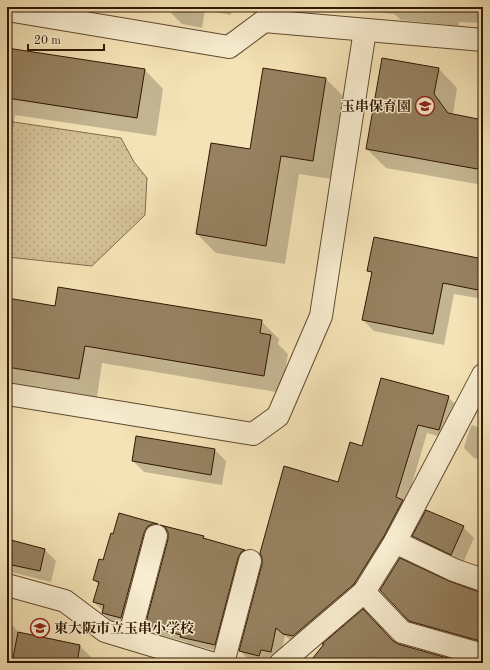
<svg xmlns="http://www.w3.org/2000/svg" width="490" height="670" viewBox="0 0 490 670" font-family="'Old Standard TT','Noto Serif JP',serif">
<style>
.park{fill:url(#park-dots);stroke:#826c4c}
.shadow{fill:#0003}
.building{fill:#968160;stroke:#301702}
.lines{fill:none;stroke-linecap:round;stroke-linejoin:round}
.minor-casing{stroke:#614a2f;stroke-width:24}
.minor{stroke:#f8edd0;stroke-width:22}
.labels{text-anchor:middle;stroke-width:3;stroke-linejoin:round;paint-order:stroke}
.poi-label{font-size:14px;font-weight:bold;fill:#301702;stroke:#f8edd0;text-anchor:end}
</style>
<defs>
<pattern id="park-dots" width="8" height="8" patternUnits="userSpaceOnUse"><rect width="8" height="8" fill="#d3c097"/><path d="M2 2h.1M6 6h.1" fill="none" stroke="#b5a480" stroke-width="1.8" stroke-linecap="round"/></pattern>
</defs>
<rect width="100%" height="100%" fill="#f4e3b6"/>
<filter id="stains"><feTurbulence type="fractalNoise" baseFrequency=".005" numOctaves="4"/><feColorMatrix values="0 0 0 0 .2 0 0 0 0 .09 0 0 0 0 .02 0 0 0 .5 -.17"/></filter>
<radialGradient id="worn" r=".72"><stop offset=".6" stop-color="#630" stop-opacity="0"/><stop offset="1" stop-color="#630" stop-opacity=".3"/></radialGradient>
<!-- park -->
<path class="park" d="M7 121 121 138 134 162 147 178 145 215 92 266 7 257Z"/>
<!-- shadow -->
<g class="shadow">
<path d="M172 7H278L276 17 232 8 231 15 205 10 202 28 182 24 171 13Z"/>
<path d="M358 7H483V23L459 22V26L401 20 394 14 362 11Z"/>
<path d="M7 49 145 70 163 89 156 136 15 115 11 140H7Z"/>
<path d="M264 69 326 79 345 98 332 179 299 174 285 264 216 253 197 234 251 150Z"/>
<path d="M439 69 457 88 453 114 454 115 483 121V185L386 168 367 149Z"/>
<path d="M483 260V299L454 294 444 345 374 331 363 320 373 275 368 270Z"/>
<path d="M7 299 56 307 261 321 279 339 278 344 288 354 282 393 102 363 97 397 39 387V389L7 385Z"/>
<path d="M448 397 457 406 448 439 427 433 406 504 363 593 293 642 285 636 279 661 269 658 268 663H263L249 660 240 651 338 483 363 447Z"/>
<path d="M472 425 483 429V460L474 458 464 448 469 431Z"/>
<path d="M137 437 215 450 226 461 222 485 144 472 133 461Z"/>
<path d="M120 514 157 525 163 531 128 625 110 620 103 613 104 610 101 609 94 602 99 585 94 580 104 562 114 535Z"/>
<path d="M164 526 203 536 207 541 245 551 252 557 222 652 189 644 186 642 153 633 146 626 169 539 168 531Z"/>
<path d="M463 527 474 538 462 565 424 547 413 536Z"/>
<path d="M7 540 45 550 56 561 51 582 7 571Z"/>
<path d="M448 582 479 593H483V646L417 627 409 620Z"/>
<path d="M7 625 13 626 20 634 80 646 94 660V663H7Z"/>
</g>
<!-- building -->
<g class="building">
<path d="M7 48 145 69 137 118 7 98Z"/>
<path d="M382 58 439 68 434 94 448 113 483 120V170L366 149Z"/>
<path d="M263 68 326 78 313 161 281 156 266 246 196 234 211 143 250 149Z"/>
<path d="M374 237 483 259V291L443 283 433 334 362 320 372 272 367 271Z"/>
<path d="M58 287 262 320 260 333 271 335 264 376 85 346 79 379 7 367V298L55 306Z"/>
<path d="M381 378 449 396 439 430 418 425 396 497 403 500 384 536 354 584 293 636 283 634 276 628 271 652 261 650 259 656 239 651 262 564V558L260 553 284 466 338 482 350 442 362 446Z"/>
<path d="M136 436 215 449 211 475 132 461Z"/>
<path d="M426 510 464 526 451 555 412 536Z"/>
<path d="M119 513 158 524H152L147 527 144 533 121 618 102 613 104 605 93 602 99 582 93 580 99 559 103 560 111 533 113 534Z"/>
<path d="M160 525 204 536 203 538 245 550 241 552 238 558 215 645 180 637 181 635 145 626 168 539V532L165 527Z"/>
<path d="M7 539 45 549 40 571 7 564Z"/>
<path d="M400 558 449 581 479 592H483V630L480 641 409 621 380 590Z"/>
<path d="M363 609 393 641 398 644 465 663H309L324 644H322Z"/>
<path d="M18 632 80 645 77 663H12Z"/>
</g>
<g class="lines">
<defs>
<g id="minor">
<path d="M7 10 229 47 264 21 483 40"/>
<path d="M7 394 253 434 278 416 321 316 365 30"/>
<path d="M395 542 454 570 483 580"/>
<path d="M7 585 65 601 105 631 211 663"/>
<path d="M364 592 402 632 483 655"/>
<path d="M129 638 156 536"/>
<path d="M223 663 250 561"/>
<path d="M281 663 364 592 395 542 483 375"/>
</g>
</defs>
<!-- minor casing -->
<use href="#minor" class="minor-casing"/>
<!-- minor -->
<use href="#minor" class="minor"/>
</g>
<!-- icons -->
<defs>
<symbol id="school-ring" viewBox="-11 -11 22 22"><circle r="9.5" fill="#f8edd0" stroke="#8f2418" stroke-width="1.5"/><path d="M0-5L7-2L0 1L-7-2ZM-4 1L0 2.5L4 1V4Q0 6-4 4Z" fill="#8f2418"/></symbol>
</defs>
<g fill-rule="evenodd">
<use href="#school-ring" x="414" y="95" width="22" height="22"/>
<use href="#school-ring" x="29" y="617" width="22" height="22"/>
</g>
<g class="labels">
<!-- poi labels -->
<g class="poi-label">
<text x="411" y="111">玉串保育園</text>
<text x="54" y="633" text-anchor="start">東大阪市立玉串小学校</text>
</g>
</g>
<!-- margin -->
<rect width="490" height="670" fill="none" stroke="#f4e3b6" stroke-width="24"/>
<rect x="8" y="8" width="474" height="654" fill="none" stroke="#301702" stroke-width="2"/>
<rect x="12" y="12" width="466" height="646" fill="none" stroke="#301702"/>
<!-- scale -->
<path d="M28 44v6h76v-6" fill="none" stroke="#301702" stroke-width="2"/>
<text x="34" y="44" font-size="12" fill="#301702" stroke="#f8edd0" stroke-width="3" paint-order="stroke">20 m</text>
<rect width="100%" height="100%" filter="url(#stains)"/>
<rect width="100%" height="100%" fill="url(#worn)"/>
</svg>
